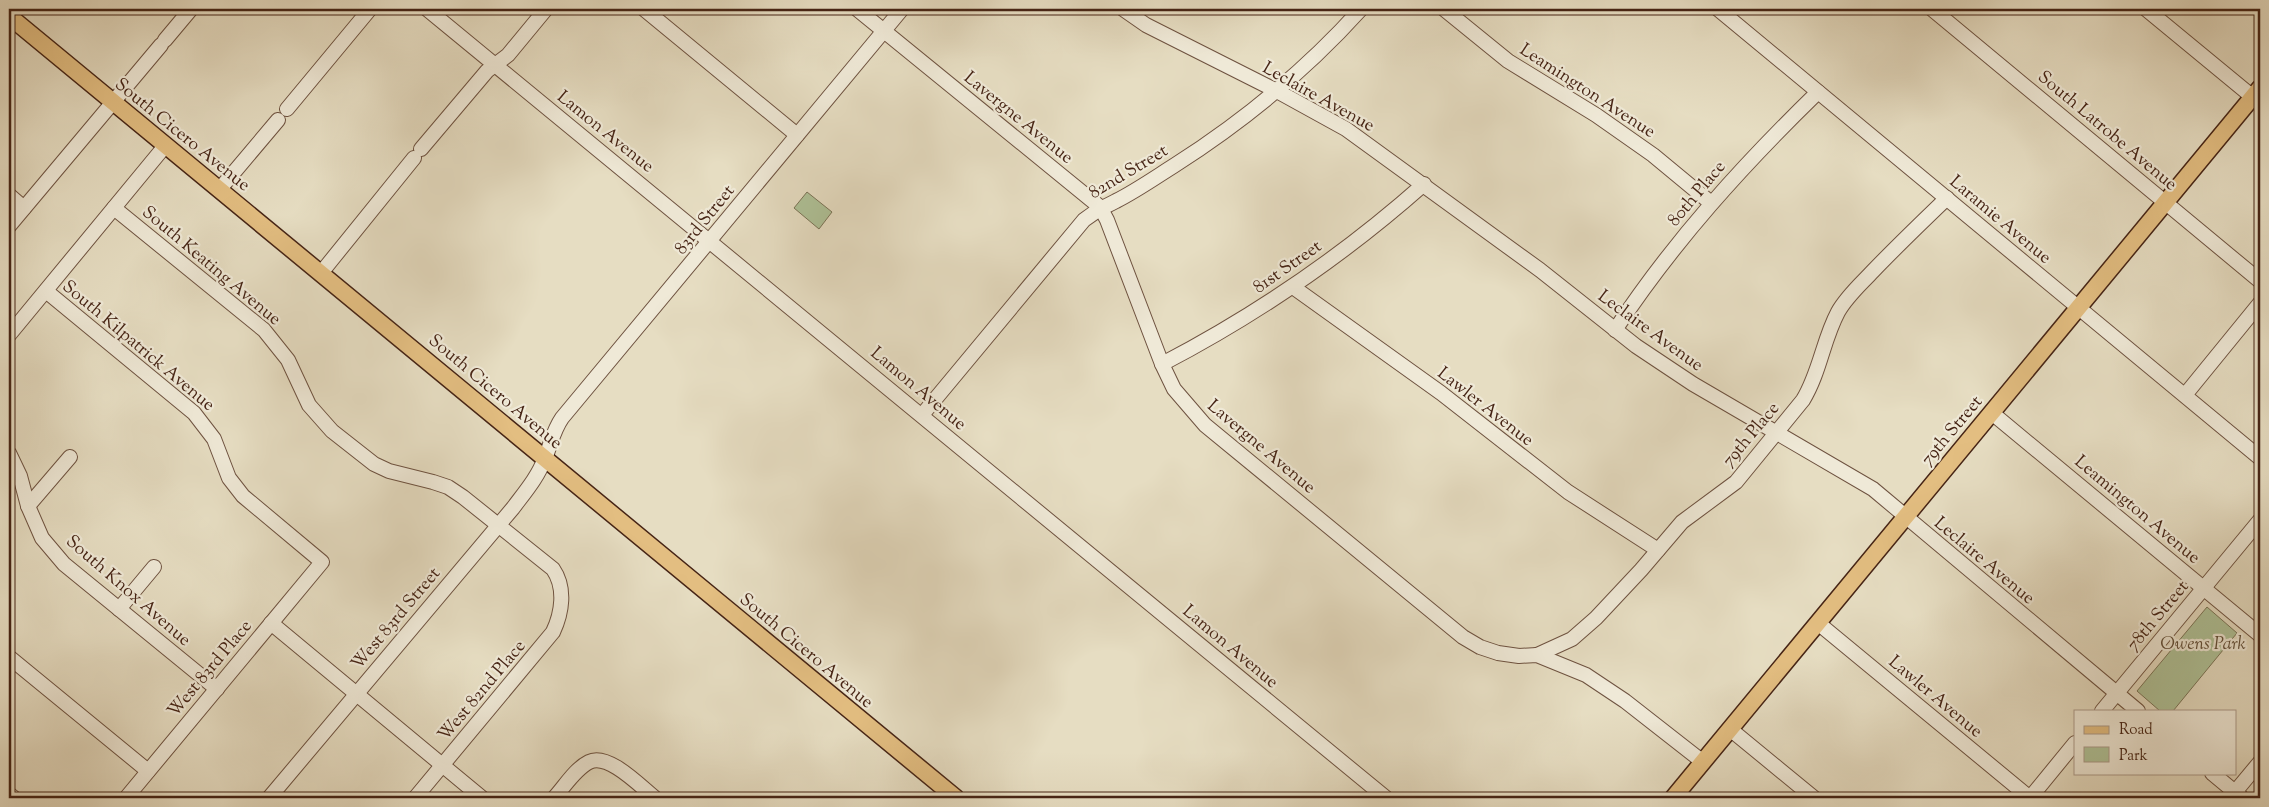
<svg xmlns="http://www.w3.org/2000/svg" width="2269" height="807" viewBox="0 0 2269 807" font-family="'Sorts Mill Goudy',serif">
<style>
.green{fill:#afc298;stroke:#7a7356}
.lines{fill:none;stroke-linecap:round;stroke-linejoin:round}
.minor-casing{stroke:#6e5240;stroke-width:16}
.major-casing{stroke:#462415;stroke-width:19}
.minor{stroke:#efe9d7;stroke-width:14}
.major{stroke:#e3be81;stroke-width:16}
.labels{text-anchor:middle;stroke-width:4.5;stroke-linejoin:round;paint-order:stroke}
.street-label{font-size:18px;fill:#462415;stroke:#efe9d7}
.park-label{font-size:18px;font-style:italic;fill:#604c36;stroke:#efe9d7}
</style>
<rect width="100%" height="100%" fill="#e6ddc2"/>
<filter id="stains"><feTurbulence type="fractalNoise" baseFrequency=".004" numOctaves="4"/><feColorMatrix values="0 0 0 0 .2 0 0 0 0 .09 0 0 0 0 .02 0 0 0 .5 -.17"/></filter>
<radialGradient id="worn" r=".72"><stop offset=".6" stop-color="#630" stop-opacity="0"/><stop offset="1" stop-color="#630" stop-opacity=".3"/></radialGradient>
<!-- green -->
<g class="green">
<path d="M807 192 832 212 819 229 794 208Z"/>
<path d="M2207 607 2237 633 2173 711H2160L2137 691Z"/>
</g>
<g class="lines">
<defs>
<g id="minor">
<path d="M427 9 1386 798"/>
<path d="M644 9 797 135"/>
<path d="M857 9 1100 207 1107 220 1162 364 1174 389 1205 425 1463 637 1480 647 1498 653 1519 656 1537 655 1586 675 1625 701 1703 762"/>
<path d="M1123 9 1146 25 1277 91 1346 129 1540 270 1636 346 1693 384 1873 489 2138 711"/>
<path d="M1444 9 1508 61 1596 115 1653 155 1711 203"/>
<path d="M1718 9 2260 458"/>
<path d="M1932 9 2260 281"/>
<path d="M2146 9 2260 103"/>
<path d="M165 40 191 9"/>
<path d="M287 109 370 9"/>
<path d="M421 149 487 71 508 55 546 9"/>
<path d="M219 190 278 120"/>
<path d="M9 195 24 208"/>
<path d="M114 208 264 330 288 360 309 405 332 431 374 464 389 471 433 482 448 487 463 497 553 569C566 588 562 613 553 632L415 798"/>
<path d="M9 226 161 45"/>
<path d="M321 273 414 158"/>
<path d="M1293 287 1441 393 1568 492 1658 550"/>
<path d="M46 291 194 413 214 439 229 478 243 496 322 562 126 798"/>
<path d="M1615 330C1674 241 1742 166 1818 92"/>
<path d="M9 335 165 146"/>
<path d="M1162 364C1256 315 1344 255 1424 184"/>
<path d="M2185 395 2260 303"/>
<path d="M1992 413 2260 635"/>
<path d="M922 415 1084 220C1098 209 1101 209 1116 201 1136 191 1156 177 1175 165 1244 121 1306 70 1361 9"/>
<path d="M9 453 20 476 28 506 42 538 64 564 217 689"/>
<path d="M28 506 70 457"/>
<path d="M119 609 154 567"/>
<path d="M271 623 482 798"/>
<path d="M1818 623 2030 798"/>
<path d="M1537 655 1572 639 1596 618 1641 570 1682 522 1736 482 1803 400C1820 372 1823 340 1838 312 1847 296 1861 284 1873 271 1897 246 1922 222 1947 198"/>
<path d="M9 657 148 771"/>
<path d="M2102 711 2260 520"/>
<path d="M1730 729 1814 798"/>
<path d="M2212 773 2242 798"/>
<path d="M2235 792 2260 762"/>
<path d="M9 794 14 798"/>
<path d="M269 798 513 508C525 492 538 477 545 458 551 444 553 431 562 418L902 9"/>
<path d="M554 798C565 786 575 769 589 762 608 752 641 787 655 798"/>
<path d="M2030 798 2075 743"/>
</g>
<g id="major">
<path d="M9 16 956 798"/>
<path d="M1673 798 2260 88"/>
</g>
</defs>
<!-- minor casing -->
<use href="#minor" class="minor-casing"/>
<!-- major casing -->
<use href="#major" class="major-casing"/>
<!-- minor -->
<use href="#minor" class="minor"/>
<!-- major -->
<use href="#major" class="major"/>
</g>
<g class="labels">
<!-- street labels -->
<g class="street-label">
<text transform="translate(1588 90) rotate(33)" y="6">Leamington Avenue</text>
<text transform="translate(1319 96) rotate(29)" y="6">Leclaire Avenue</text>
<text transform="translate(1019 117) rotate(39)" y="6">Lavergne Avenue</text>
<text transform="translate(2108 130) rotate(40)" y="6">South Latrobe Avenue</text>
<text transform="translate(606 131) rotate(39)" y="6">Lamon Avenue</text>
<text transform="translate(183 134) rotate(39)" y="6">South Cicero Avenue</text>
<text transform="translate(1128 171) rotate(-31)" y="6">82nd Street</text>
<text transform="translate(1696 193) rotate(-50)" y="6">80th Place</text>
<text transform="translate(704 219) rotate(-51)" y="6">83rd Street</text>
<text transform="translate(2001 219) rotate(40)" y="6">Laramie Avenue</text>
<text transform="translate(212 265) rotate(40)" y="6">South Keating Avenue</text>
<text transform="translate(1287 266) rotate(-35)" y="6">81st Street</text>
<text transform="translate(1651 330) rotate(36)" y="6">Leclaire Avenue</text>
<text transform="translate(139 345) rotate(40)" y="6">South Kilpatrick Avenue</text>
<text transform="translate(919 388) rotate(40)" y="6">Lamon Avenue</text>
<text transform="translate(496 391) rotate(40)" y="6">South Cicero Avenue</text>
<text transform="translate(1486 406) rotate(38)" y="6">Lawler Avenue</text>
<text transform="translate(1951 430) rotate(-50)" y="6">79th Street</text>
<text transform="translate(1750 434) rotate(-50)" y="6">79th Place</text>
<text transform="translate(1262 446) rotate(40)" y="6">Lavergne Avenue</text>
<text transform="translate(2138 509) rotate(40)" y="6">Leamington Avenue</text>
<text transform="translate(1985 560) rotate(40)" y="6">Leclaire Avenue</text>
<text transform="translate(129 590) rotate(41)" y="6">South Knox Avenue</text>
<text transform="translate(2157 615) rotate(-50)" y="6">78th Street</text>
<text transform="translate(395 618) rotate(-50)" y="6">West 83rd Street</text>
<text transform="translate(1231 646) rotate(40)" y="6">Lamon Avenue</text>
<text transform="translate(807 650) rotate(40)" y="6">South Cicero Avenue</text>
<text transform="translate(209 668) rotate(-50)" y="6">West 83rd Place</text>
<text transform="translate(481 690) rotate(-50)" y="6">West 82nd Place</text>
<text transform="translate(1936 696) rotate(40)" y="6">Lawler Avenue</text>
</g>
<!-- park labels -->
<g class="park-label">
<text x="2203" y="649">Owens Park</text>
</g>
</g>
<!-- margin -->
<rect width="2269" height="807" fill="none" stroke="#e6ddc2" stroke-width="30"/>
<rect x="10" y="10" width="2249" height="787" fill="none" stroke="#462415" stroke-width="2.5"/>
<rect x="15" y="15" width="2239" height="777" fill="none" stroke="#462415"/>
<!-- legend -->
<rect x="2074" y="710" width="162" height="65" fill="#efe9d7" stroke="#ab9a89"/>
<rect x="2084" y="726" width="25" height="8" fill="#e3be81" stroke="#ab9a89"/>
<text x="2119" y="734" font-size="15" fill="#462415">Road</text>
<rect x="2084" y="747" width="25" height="15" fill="#afc298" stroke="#ab9a89"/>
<text x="2119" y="760" font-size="15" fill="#462415">Park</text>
<rect width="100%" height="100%" filter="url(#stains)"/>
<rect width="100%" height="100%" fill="url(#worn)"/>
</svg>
